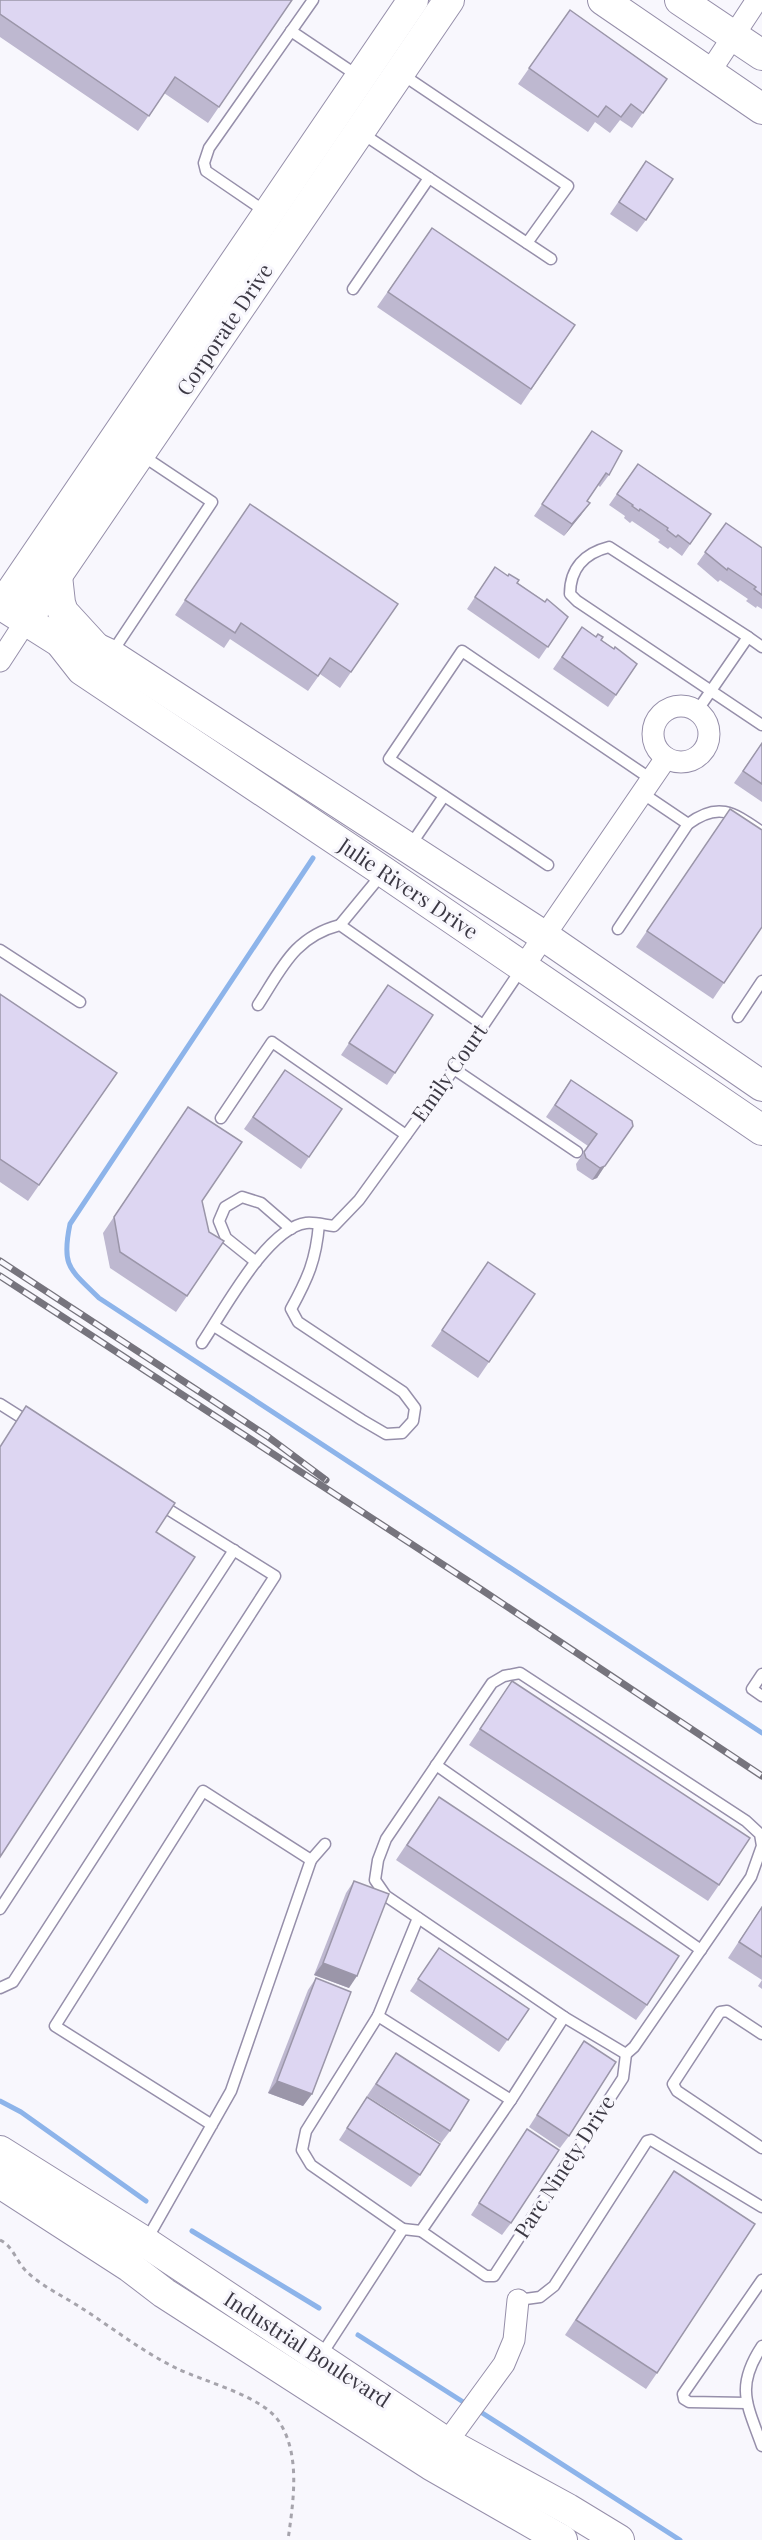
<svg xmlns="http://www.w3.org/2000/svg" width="762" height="2540" viewBox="0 0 762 2540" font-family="'Playfair Display',serif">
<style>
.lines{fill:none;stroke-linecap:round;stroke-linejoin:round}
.stream{stroke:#8db4ea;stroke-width:5}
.lane-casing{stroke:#968faa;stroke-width:13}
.street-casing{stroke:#968faa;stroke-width:23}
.secondary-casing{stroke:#968faa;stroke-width:32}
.path{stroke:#a6a4ac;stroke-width:3;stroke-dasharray:4.5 4.5;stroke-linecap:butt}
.lane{stroke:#fff;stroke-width:10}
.street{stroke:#fff;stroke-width:21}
.secondary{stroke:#fff;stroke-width:30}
.rail-casing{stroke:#76747d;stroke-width:7}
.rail{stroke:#f8f7fd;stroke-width:4.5;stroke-dasharray:14;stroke-linecap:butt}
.wall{fill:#beb8d0}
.shaded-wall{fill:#9b96a9}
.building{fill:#ddd6f2;stroke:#9b96a9;stroke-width:1.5}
.labels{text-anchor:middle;stroke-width:6;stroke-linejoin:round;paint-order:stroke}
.street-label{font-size:21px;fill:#3c3944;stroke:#f8f7fd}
</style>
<rect width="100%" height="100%" fill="#f8f7fd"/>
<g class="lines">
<!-- stream -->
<g class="stream">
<path d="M313 858 70 1224C61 1267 70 1269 99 1298L762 1733"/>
<path d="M0 2101 21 2112 146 2201"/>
<path d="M192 2231 319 2308"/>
<path d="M358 2335 468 2405"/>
<path d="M476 2409 680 2540"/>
</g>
<defs>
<g id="lane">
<path d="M291 31 358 76"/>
<path d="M400 73 568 186 527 243"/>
<path d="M360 132 551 259"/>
<path d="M266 212 206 171 204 163 209 148 313 0"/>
<path d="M353 289 429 178"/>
<path d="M748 637 609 547C585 553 570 568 570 594L577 601 762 725"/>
<path d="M111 654 212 502 140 454"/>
<path d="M697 711 748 637 762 647"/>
<path d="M642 793 688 824"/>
<path d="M410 846 444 796"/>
<path d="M548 865 389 759 462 651 651 779"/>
<path d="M340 925 382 874"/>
<path d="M618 929 688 824C719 801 734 813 762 832"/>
<path d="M0 950 80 1002"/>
<path d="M258 1005C282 968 294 937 340 925L483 1025"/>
<path d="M738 1017 762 981"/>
<path d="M454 1069 577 1152"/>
<path d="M221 1118 272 1042 406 1135"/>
<path d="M256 1262 226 1238 219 1221 225 1207 242 1197 261 1203 291 1229"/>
<path d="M214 1326 362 1420 386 1434 402 1433 413 1421 415 1408 403 1392 298 1322 291 1309C308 1278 316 1260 319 1224"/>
<path d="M202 1343C223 1312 267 1228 306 1223 315 1222 325 1225 334 1226L359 1200 454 1069 522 968"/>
<path d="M0 1404 30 1423"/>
<path d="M520 1673 746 1821 760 1834 762 1846 751 1877 634 2047 626 2054 564 2017 386 1896 375 1880 378 1860 386 1839 492 1683 504 1676Z"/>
<path d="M762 1674 752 1689 762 1696"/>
<path d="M436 1765 701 1950"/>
<path d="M311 1860 325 1844"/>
<path d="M0 1909 234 1550"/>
<path d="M0 1988 13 1982 275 1576 158 1503"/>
<path d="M378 2016 418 1918"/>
<path d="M762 2034 727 2011 720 2012 673 2084 677 2091 762 2148"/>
<path d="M403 2229 311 2165 302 2150 306 2131 378 2016 511 2100"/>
<path d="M421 2231 486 2276H494L623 2078 626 2054"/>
<path d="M146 2241 231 2091 311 1860 203 1791 55 2026 212 2125"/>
<path d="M518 2300 540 2297 554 2286 647 2141 651 2140 762 2207"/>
<path d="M762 2346C735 2387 747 2404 762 2446"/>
<path d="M320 2357 403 2229 421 2231 511 2100 564 2017"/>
<path d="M747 2403 689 2402 684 2399 683 2394 762 2280"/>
</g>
<g id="street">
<path d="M709 73 757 0"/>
<path d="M0 661 26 621"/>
<circle cx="681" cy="734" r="28"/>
<path d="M523 967 666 758"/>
<path d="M439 2453 504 2364 514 2340 518 2300"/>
</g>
<g id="secondary">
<path d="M603 0 762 109"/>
<path d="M680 0 762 55"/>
<path d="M57 576 60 603 63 612 96 648"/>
<path d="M0 604 60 642 82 670 384 872 762 1130"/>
<path d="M2 605 413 0"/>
<path d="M26 621 449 0"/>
<path d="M60 642 96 648 111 655 544 936 762 1086"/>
<path d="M0 2151 145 2242 447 2443 568 2509 619 2540"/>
<path d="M0 2183 130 2267 164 2293 431 2465 562 2540"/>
</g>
</defs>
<!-- lane casing -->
<use href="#lane" class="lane-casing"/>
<!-- street casing -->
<use href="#street" class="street-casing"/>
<!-- secondary casing -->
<use href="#secondary" class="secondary-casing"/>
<!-- path -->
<path class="path" d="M0 2240C13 2246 16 2261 26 2271 41 2286 65 2297 83 2309 114 2329 143 2352 176 2368 204 2382 264 2396 280 2423 301 2457 293 2503 288 2540"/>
<!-- lane -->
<use href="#lane" class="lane"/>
<!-- street -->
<use href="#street" class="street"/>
<!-- secondary -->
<use href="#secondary" class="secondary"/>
<defs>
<g id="rail">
<path d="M0 1261 267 1436 326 1480"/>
<path d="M0 1276 482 1590 762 1776"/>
</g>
</defs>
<!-- rail casing -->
<use href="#rail" class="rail-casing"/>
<!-- rail -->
<use href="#rail" class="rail"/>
</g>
<!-- wall -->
<g class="wall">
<path d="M0 0H292L208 123 164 93 138 131 0 37Z"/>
<path d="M570 10 667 79 632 128 620 120 610 133 595 122 588 132 518 84Z"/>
<path d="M646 161V220L637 232 610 214Z"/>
<path d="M432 228 575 325 521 405 377 307Z"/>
<path d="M592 431 609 475 600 487 598 485 587 501 581 515 564 536 534 516Z"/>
<path d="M638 464 711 514 682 556 670 547 668 549 658 542 660 540 632 521 630 523 624 518 625 516 609 505Z"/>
<path d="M239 520 398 604 340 688 320 674 308 691 230 639 224 648 175 615Z"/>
<path d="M726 523 762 548V609L757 606 756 608 746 601 748 599 720 580 718 582 697 564Z"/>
<path d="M495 567 568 617 539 659 467 609Z"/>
<path d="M582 627 637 664 608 707 553 669Z"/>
<path d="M762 743V802L734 783Z"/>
<path d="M730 809 762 927 713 999 636 947Z"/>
<path d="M388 985 395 1073 387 1085 341 1055Z"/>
<path d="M0 994 117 1073 28 1201 0 1182Z"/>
<path d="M285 1070 309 1157 301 1169 244 1129Z"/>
<path d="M571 1080 632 1121 597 1178 592 1180 577 1170 576 1164 588 1146 546 1117Z"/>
<path d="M178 1122 202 1201 187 1296 176 1312 110 1268 103 1233Z"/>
<path d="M488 1262 489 1362 478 1378 431 1346Z"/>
<path d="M512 1681 719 1885 708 1901 469 1745Z"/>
<path d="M428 1812 647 2005 636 2020 396 1860Z"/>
<path d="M354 1881 349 1988 314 1975 346 1893Z"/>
<path d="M762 1906V1980L728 1958Z"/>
<path d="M439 1948 529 2009 499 2052 410 1991Z"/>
<path d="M316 1978 312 2094 303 2106 268 2093 308 1990Z"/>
<path d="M762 1980V1989L758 1986Z"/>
<path d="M584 2041 569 2136 560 2148 529 2127Z"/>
<path d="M396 2053 450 2131 441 2143 367 2096Z"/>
<path d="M367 2097 420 2175 411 2187 339 2140Z"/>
<path d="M519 2141 511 2223 502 2235 471 2215Z"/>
<path d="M674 2171 657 2373 646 2389 565 2335Z"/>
</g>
<!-- shaded-wall -->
<g class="shaded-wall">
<path d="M590 503 581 515 564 536 572 524Z"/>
<path d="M605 1166 597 1178 592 1180 600 1168Z"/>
<path d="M323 1963 357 1976 349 1988 314 1975Z"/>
<path d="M277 2081 312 2094 303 2106 268 2093Z"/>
</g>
<!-- building -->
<g class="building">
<path d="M0 0H292L219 107 175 77 149 116 0 14Z"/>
<path d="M570 10 667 79 643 113 631 104 621 117 606 106 598 117 529 68Z"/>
<path d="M646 161 673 179 646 220 619 202Z"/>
<path d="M432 228 575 325 531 389 388 292Z"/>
<path d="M592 431 622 451 609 475 606 473 587 501 590 503 572 524 542 504Z"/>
<path d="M638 464 711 514 690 544 678 535 676 537 667 530 668 528 640 509 639 511 632 506 633 505 617 494Z"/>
<path d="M250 504 398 604 351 672 330 658 318 676 241 623 235 633 185 600Z"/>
<path d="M726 523 762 548V595L754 589 756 587 728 568 727 570 705 552Z"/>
<path d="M495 567 508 576 509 574 519 580 517 583 545 602 547 599 568 617 548 647 475 597Z"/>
<path d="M582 627 596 637 598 634 603 637 601 640 614 649 615 647 637 664 616 695 562 657Z"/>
<path d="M762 743V784L743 771Z"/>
<path d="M730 809 762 830V927L724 983 647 931Z"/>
<path d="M388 985 433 1015 395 1073 349 1043Z"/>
<path d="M0 994 117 1073 39 1185 0 1159Z"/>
<path d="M285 1070 342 1109 309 1157 253 1117Z"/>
<path d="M571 1080 632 1121 633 1126 605 1166 600 1168 586 1158 584 1152 597 1134 555 1105Z"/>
<path d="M188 1107 242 1142 202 1201 209 1232 224 1241 187 1296 120 1252 114 1217Z"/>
<path d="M488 1262 535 1294 489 1362 442 1330Z"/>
<path d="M26 1406 175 1503 156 1532 195 1557 0 1857V1447Z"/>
<path d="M512 1681 750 1838 719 1885 480 1729Z"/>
<path d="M439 1797 679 1956 647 2005 407 1845Z"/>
<path d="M354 1881 389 1894 357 1976 323 1963Z"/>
<path d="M762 1907V1957L739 1942Z"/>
<path d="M439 1948 529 2009 508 2040 418 1979Z"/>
<path d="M316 1978 351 1992 312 2094 277 2081Z"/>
<path d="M584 2041 616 2062 569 2136 537 2115Z"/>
<path d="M396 2053 469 2100 450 2131 376 2084Z"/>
<path d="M367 2097 440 2144 420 2175 347 2128Z"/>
<path d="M527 2129 559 2150 511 2223 479 2203Z"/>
<path d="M674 2171 755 2224 657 2373 576 2320Z"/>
</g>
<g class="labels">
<!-- street labels -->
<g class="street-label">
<text transform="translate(225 330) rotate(-56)" y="7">Corporate Drive</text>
<text transform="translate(408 889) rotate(34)" y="7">Julie Rivers Drive</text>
<text transform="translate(450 1073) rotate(-55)" y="7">Emily Court</text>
<text transform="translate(565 2167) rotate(-57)" y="7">Parc Ninety Drive</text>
<text transform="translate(307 2350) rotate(33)" y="7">Industrial Boulevard</text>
</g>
</g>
</svg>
